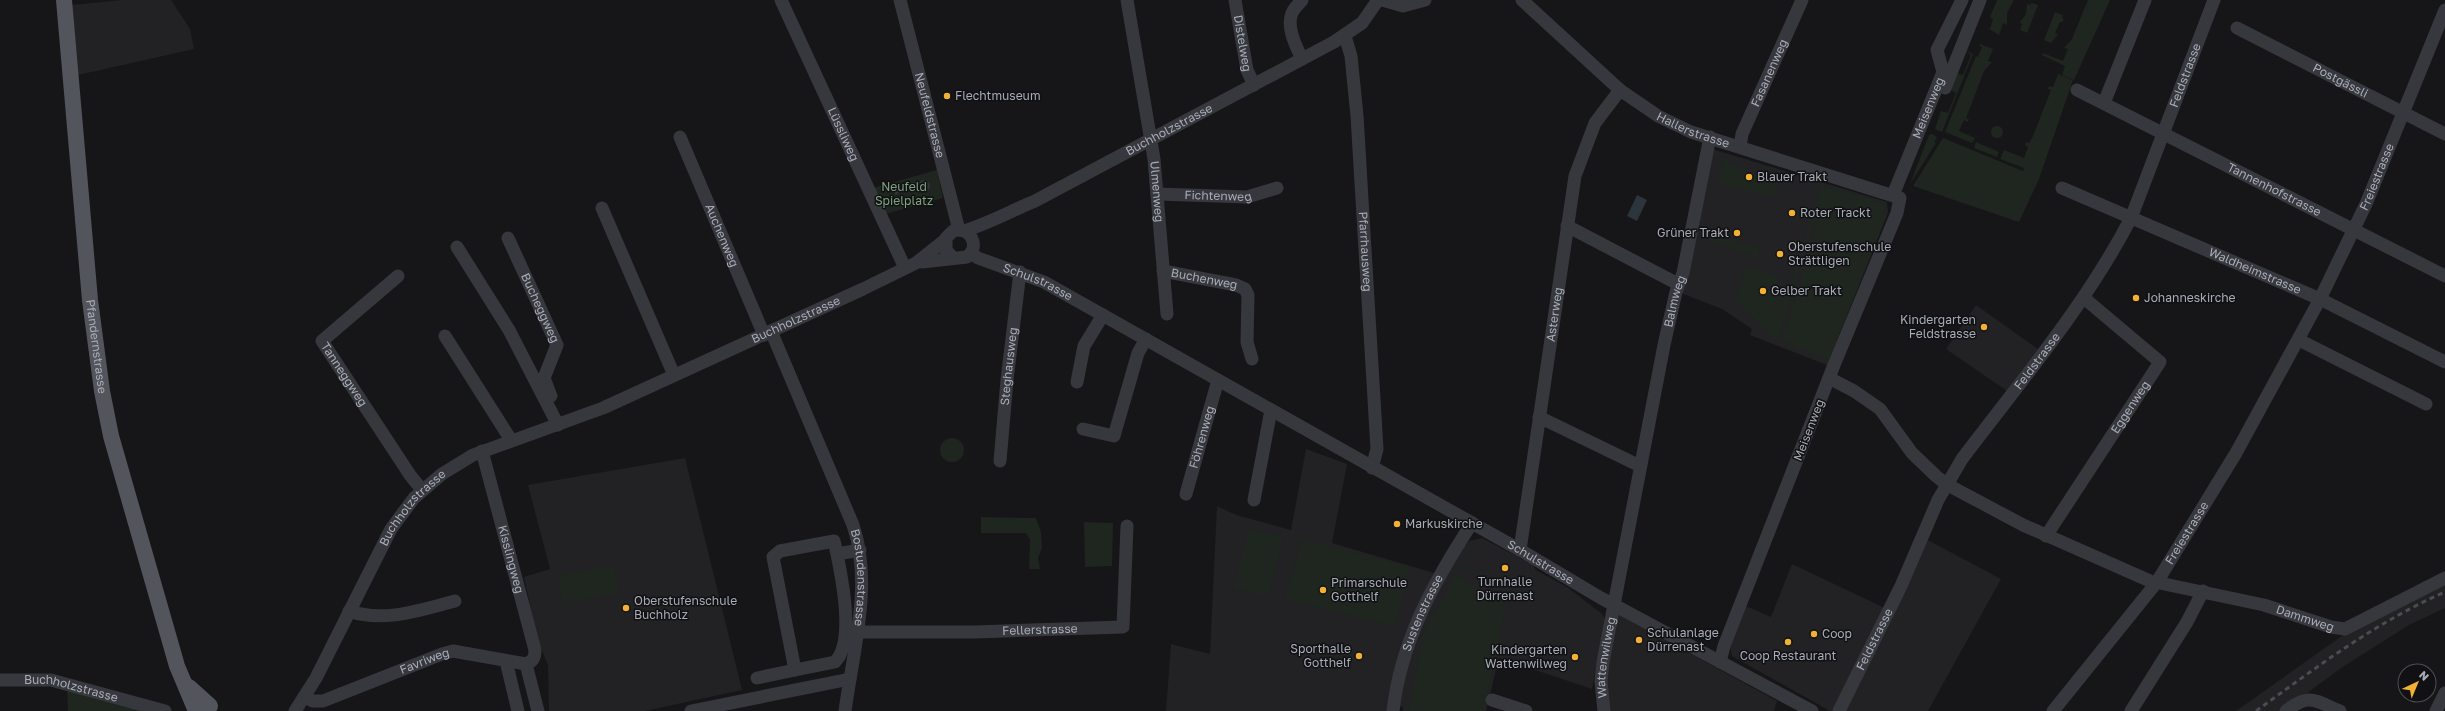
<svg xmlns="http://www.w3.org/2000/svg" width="2445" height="711" viewBox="0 0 2445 711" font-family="'Golos Text',sans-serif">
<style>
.built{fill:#222225}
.green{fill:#1e261f}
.water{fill:#2c353c}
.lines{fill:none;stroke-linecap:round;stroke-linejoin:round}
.stream{stroke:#2c353c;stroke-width:3}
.minor{stroke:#37383d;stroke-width:13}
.major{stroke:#53555c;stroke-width:16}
.rail{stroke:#4a4c52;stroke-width:3;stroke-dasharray:5 4;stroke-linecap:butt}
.poi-dot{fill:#f2b134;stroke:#111113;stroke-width:1.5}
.labels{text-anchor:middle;stroke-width:3;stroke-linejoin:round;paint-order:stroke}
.street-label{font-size:12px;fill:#a8adb8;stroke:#111113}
.poi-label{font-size:12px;fill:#a8adb8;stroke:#111113;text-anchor:start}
.park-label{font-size:12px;fill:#7fa381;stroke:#111113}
</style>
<rect width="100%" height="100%" fill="#161618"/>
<!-- built -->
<g class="built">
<path d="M123 0H171L190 29 194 49 78 75 72 5Z"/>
<path d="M1712 149 1887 202 1888 212 1827 365 1750 335 1752 329 1722 309 1681 293Z"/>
<path d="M1976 305 2038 349 2007 391 1946 349Z"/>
<path d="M1306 449 1347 464 1332 543 1441 575 1425 605 1393 711H1166L1171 644 1210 654 1217 506 1236 515 1291 530Z"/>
<path d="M685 458 742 690 645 711H549L548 665 537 638 524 577 550 569 528 485Z"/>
<path d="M1922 537 2001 579 1928 711H1830L1732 656 1730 646 1746 606 1771 617 1792 564 1889 610Z"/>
<path d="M1482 538 1533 565 1536 570 1567 587 1602 614 1605 619 1592 689 1499 658 1486 711H1403V707L1400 706 1404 672 1420 623 1463 547 1469 541Z"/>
<path d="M2445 582V608L2409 625 2341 668 2283 711H2236L2346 633Z"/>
<path d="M1618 614 1777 701 1774 711H1604L1602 695Z"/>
</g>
<!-- green -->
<g class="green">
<path d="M1997 0H2014L2007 13V25L2003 23 1999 35 1986 27 1990 29 1993 19 1990 17Z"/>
<path d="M2088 0H2110L2074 80 2062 75 2065 66 2042 55 2043 53 2063 61 2068 49 2064 48 2072 39Z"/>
<path d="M2031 3 2038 5 2027 33 2020 30 2022 24 2020 22 2026 14 2027 4 2030 5Z"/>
<path d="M2055 12 2063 15 2062 18 2064 19 2062 22H2060L2055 33 2058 34 2051 43 2044 40Z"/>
<path d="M1980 44 1993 49 1988 61 1992 62 1984 71 1966 118 1969 119 1968 122 1964 120 1959 131 1975 138 1972 143 1945 132 1976 56 1978 57 1982 47 1979 46Z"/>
<path d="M1965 50 1973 54 1942 132 1935 129 1941 111 1948 113 1956 93 1949 89 1956 73 1963 75 1971 55Z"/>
<path d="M2058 74 2073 80 2039 179 2019 222 1913 186 1943 138 2023 171 2024 168 2000 159 2004 150 2024 158 2028 147 2025 145 2026 142 2029 143 2033 136 2051 90 2048 89 2049 86 2053 87Z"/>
<circle cx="1997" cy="132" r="6"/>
<path d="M1932 134 1937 137 1934 142 1936 143 1910 184 1929 135Z"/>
<path d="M1976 142 1999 152 1997 157 1974 148Z"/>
<path d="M1724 160 1778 186 1777 193H1771L1770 198 1717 182Z"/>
<path d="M937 170 943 198 885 214 873 188Z"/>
<path d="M1822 185 1886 204 1883 214 1887 215 1829 360 1782 341 1818 223 1814 222 1778 340 1772 337 1735 299 1746 266C1753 265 1771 274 1779 277L1777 284 1781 288 1788 290Z"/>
<path d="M1710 234 1760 249 1758 257 1708 241Z"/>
<circle cx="952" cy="450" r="12"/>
<path d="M981 517 1036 518 1041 532 1042 548 1038 558 1040 569H1029L1030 540 1026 533H981Z"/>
<path d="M1084 522 1113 523 1112 566 1085 567Z"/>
<path d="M1249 528 1283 536 1268 596 1234 588Z"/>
<path d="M1302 539 1410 567 1395 627 1285 599Z"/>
<path d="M1458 562 1496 583 1495 586 1457 565Z"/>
<path d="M614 565 619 593 563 604 558 575Z"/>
<path d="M1456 575 1506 604 1484 711H1409L1423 634Z"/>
<path d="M67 686 153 711H68Z"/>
</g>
<!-- water -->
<g class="water">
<circle cx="924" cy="186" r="6"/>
<path d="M1637 195 1647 200 1637 221 1627 216Z"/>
</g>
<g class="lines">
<!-- stream -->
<path class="stream" d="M896 193C902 187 909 181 918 184"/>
<!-- minor -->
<g class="minor">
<path id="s1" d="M781 0 905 268"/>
<path id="s2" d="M900 0 959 230"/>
<path id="s3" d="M1127 0 1154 159 1167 314"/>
<path id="s4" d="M1235 0 1247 70 1254 85"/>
<path d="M1382 0 1403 6 1425 0"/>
<path id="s5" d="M1522 0 1620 90 1658 116 1691 132 1900 198 1897 213 1834 365 1724 646 1720 662"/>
<path id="s6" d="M2237 28 2445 134"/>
<path id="s7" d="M1345 36 1351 56 1357 116 1377 449 1372 468"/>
<path d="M1302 59C1296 46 1286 27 1292 13 1294 8 1299 4 1302 0"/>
<path d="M1945 88 1980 0"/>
<path id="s8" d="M2077 90 2445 276"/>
<path d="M2104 103 2145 0"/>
<path id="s9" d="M680 137 764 335"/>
<path id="s10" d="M1740 147 1742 134 1802 0"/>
<path id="s11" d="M2062 188 2320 299 2445 362"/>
<path id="s12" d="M1157 194 1247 197 1277 188"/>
<path id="s13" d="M1893 195 1943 72 1937 50 1962 0"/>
<path d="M602 208 674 375"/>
<path d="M1567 226 1678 284"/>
<path id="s14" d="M964 231C989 223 1011 211 1035 201L1334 42 1362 23 1378 0"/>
<path id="s15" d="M508 238 557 345 544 378 551 396"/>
<path d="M457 247 509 330 558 425"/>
<path id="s16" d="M971 253 978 258 1044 282 1520 550 1601 598 1812 711"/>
<path d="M922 262 967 257C981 246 970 226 953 231L946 238V250L953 258"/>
<path id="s17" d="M1163 271 1236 285 1245 289 1248 295 1247 342 1252 359"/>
<path id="s18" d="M398 276 322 341 410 475 422 490"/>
<path id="s19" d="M771 331 853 525C873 584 853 651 845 711"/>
<path d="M445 336 511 440"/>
<path d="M2299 340 2426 404"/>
<path id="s20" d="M1829 378 1854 391 1880 409 1912 453 1936 476 1946 484 2023 525 2150 581 2264 605 2331 627 2345 629 2445 578"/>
<path d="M1077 382 1084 346 1103 315"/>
<path d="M1539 417 1640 466"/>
<path d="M1083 429 1114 436 1138 353 1146 339"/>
<path id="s21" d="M482 451 535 650C535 658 533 661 526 664"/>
<path id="s22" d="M1000 461 1007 380 1020 272"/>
<path id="s23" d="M1186 494 1218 380"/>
<path d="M1254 500 1271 410"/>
<path id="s24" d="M2046 536 2160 362 2084 298"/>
<path id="s25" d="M1520 550 1575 176 1595 123 1620 90"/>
<path d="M837 554C842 579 855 642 835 662L795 670 773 557 780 551 834 541 837 554 860 550"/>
<path d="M349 611C384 623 420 610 455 601"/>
<path id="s26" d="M857 632H975L1123 627 1127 526"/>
<path d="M506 661 518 711"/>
<path d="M526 664 538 711"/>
<path d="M757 678 795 670"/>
<path id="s27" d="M0 680H51L165 711"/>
<path id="s28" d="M304 697 313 701H323L442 654 453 651 526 664"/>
<path d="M1492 700 1526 711"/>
<path id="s29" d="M295 711 316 678 391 529 414 498 442 474 473 455 603 408 863 289 916 263 945 240"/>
<path d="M691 711 850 679"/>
<path id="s30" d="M1393 711C1401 641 1434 581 1472 523"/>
<path id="s31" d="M1604 711 1601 681 1603 662 1664 345 1676 292 1683 273 1710 137"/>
<path id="s32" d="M1839 711 1901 586 1938 500 1962 459C2021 381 2085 306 2131 218L2214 0"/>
<path id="s33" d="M2053 711 2157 582 2236 453 2320 299 2366 204 2445 10"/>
<path d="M2131 711 2187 622 2203 591"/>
<path d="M2286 711C2310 692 2315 701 2340 711"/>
<path d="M2436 711 2445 693"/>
</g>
<!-- major -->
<g class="major">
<path id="s34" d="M64 0 90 300 102 391 111 436 177 666 196 711"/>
<path d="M189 687 210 706"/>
</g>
<!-- rail -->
<path class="rail" d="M2256 711C2317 667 2376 622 2445 592"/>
</g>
<!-- markers -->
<g class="poi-dot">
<circle cx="947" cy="96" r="4"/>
<circle cx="1749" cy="177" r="4"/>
<circle cx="1792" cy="213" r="4"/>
<circle cx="1737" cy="233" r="4"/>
<circle cx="1780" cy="254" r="4"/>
<circle cx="1763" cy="291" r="4"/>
<circle cx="2136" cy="298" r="4"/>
<circle cx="1984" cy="327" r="4"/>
<circle cx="1397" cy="524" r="4"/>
<circle cx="1505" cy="568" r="4"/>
<circle cx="1323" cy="590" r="4"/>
<circle cx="626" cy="608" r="4"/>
<circle cx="1814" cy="634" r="4"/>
<circle cx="1639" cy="640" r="4"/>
<circle cx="1788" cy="642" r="4"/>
<circle cx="1359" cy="656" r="4"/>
<circle cx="1575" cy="657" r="4"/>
</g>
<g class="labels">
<!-- street labels -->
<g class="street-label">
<text dy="4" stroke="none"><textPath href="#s4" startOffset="44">Distelweg</textPath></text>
<text dy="4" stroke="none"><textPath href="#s10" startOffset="80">Fasanenweg</textPath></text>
<text dy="4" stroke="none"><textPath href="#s32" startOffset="728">Feldstrasse</textPath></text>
<text dy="4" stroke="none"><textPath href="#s6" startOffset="116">Postgässli</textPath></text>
<text dy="4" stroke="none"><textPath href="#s13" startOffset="94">Meisenweg</textPath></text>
<text dy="4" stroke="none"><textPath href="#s2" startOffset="119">Neufeldstrasse</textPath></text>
<text dy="4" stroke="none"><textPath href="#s14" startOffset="229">Buchholzstrasse</textPath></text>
<text dy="4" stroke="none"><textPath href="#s5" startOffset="217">Hallerstrasse</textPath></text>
<text dy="4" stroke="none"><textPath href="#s1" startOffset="148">Lüssliweg</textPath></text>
<text dy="4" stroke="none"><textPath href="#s33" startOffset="627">Freiestrasse</textPath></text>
<text dy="4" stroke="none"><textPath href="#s8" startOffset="221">Tannenhofstrasse</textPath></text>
<text dy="4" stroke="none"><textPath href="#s3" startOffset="194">Ulmenweg</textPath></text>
<text dy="4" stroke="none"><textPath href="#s12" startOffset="61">Fichtenweg</textPath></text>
<text dy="4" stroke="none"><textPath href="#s9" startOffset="107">Auchenweg</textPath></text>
<text dy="4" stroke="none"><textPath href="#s7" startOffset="217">Pfarrhausweg</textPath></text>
<text dy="4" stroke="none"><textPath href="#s11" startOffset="210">Waldheimstrasse</textPath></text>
<text dy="4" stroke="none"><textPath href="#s17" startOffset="42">Buchenweg</textPath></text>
<text dy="4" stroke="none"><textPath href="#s16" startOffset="73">Schulstrasse</textPath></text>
<text dy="4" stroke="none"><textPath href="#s31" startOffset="417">Balmweg</textPath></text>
<text dy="4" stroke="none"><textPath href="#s15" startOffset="77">Bucheggweg</textPath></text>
<text dy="4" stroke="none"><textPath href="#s25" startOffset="238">Asterweg</textPath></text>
<text dy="4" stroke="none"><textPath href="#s29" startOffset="668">Buchholzstrasse</textPath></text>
<text dy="4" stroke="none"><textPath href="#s34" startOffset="348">Pfandernstrasse</textPath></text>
<text dy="4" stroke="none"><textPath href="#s32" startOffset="404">Feldstrasse</textPath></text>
<text dy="4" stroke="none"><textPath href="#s22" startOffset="95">Steghausweg</textPath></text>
<text dy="4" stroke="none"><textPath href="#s18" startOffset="140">Tanneggweg</textPath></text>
<text dy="4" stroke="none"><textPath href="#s24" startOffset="154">Eggenweg</textPath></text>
<text transform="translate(1809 430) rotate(-69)" y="4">Meisenweg</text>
<text dy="4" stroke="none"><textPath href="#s23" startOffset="59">Föhrenweg</textPath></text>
<text dy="4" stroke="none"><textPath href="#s29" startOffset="236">Buchholzstrasse</textPath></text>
<text dy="4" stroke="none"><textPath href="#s33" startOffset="223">Freiestrasse</textPath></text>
<text dy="4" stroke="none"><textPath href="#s21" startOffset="112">Kisslingweg</textPath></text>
<text dy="4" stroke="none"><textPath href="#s16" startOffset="649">Schulstrasse</textPath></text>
<text dy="4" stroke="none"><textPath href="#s19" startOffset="264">Bostudenstrasse</textPath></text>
<text dy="4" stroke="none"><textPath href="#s30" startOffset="103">Sustenstrasse</textPath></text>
<text dy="4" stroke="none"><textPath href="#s20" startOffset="546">Dammweg</textPath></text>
<text dy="4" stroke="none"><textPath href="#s26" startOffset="183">Fellerstrasse</textPath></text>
<text dy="4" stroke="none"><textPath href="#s32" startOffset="80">Feldstrasse</textPath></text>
<text dy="4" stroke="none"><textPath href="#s31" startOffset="54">Wattenwilweg</textPath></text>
<text dy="4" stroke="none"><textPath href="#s28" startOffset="129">Favriweg</textPath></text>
<text dy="4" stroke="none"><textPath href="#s27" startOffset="72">Buchholzstrasse</textPath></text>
</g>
<!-- poi labels -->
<g class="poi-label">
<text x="955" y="100">Flechtmuseum</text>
<text x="1757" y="181">Blauer Trakt</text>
<text x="1800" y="217">Roter Trackt</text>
<text x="1729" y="237" text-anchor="end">Grüner Trakt</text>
<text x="1788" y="251">Oberstufenschule<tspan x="1788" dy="14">Strättligen</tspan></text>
<text x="1771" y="295">Gelber Trakt</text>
<text x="2144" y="302">Johanneskirche</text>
<text x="1976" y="324" text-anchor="end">Kindergarten<tspan x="1976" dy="14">Feldstrasse</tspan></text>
<text x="1405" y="528">Markuskirche</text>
<text x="1505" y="586" text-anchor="middle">Turnhalle<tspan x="1505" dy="14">Dürrenast</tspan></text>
<text x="1331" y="587">Primarschule<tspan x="1331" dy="14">Gotthelf</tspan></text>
<text x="634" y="605">Oberstufenschule<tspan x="634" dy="14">Buchholz</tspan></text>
<text x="1647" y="637">Schulanlage<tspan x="1647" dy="14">Dürrenast</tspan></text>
<text x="1822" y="638">Coop</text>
<text x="1351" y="653" text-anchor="end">Sporthalle<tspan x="1351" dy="14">Gotthelf</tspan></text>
<text x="1567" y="654" text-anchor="end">Kindergarten<tspan x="1567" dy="14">Wattenwilweg</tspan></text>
<text x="1788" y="660" text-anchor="middle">Coop Restaurant</text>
</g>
<!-- park labels -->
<g class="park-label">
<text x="904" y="191">Neufeld<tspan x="904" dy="14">Spielplatz</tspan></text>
</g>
</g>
<!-- north arrow -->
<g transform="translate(2417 683) rotate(44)"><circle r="19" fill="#111113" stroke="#4d4f55"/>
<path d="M0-3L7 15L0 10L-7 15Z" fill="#f2b134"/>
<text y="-6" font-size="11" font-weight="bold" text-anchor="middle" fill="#a8adb8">N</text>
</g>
</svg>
